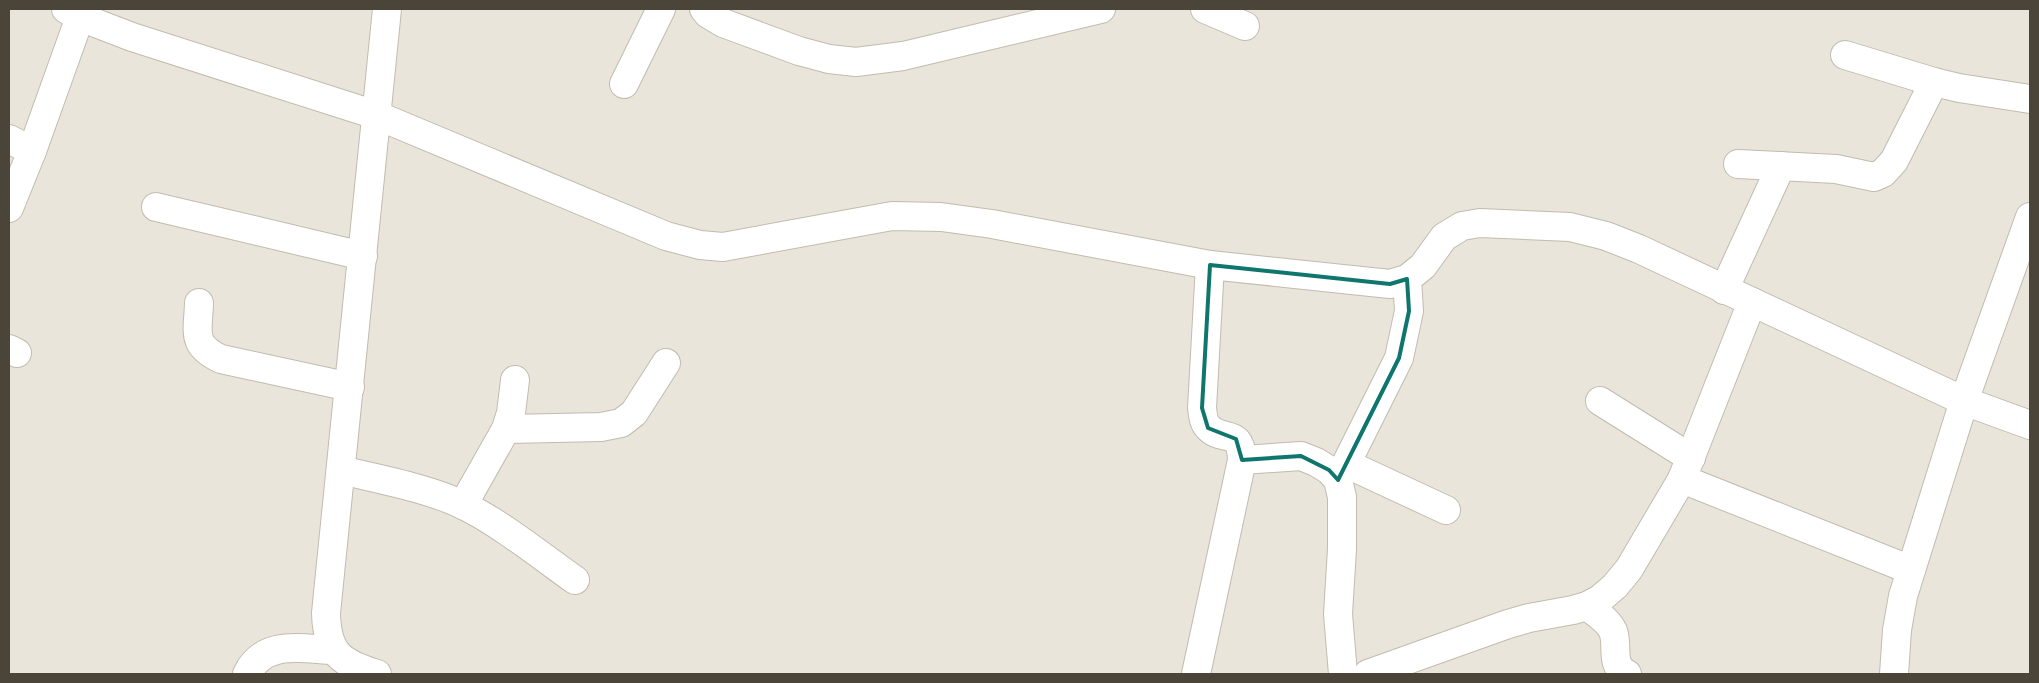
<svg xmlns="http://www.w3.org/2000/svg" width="2039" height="683" viewBox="0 0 2039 683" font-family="Montserrat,sans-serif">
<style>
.residential{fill:#eae5da}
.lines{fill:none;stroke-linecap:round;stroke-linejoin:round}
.minor-casing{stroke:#c2bbae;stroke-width:30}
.minor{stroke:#fff;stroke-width:28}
.marked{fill:none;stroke:#0f766e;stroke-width:4;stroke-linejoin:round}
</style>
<rect width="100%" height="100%" fill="#f6f3ec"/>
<!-- residential -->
<rect class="residential" x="9" y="9" width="2021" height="665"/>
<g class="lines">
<defs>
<g id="minor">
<path d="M66 9 80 17 132 37 376 115 666 236 700 245 723 247 892 216 941 217 992 224 1210 265 1390 284 1407 279 1423 266 1444 237 1462 226 1480 223 1570 227 1606 236 1639 249 1964 401 2030 425"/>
<path d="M704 9 708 14 723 23 799 51 829 59 856 62 903 56 1101 9"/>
<path d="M1205 9 1245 26"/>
<path d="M1845 55 1934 82 1959 88 2030 99"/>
<path d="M624 84 661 9"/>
<path d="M9 139 32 151"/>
<path d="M1738 164 1836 169 1874 177 1883 173 1894 161 1934 82"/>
<path d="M156 207 363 256"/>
<path d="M9 208 32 151 80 17"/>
<path d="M1724 290 1781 166"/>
<path d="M199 303C198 333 191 345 221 359L350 387"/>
<path d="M9 349 17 353"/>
<path d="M1600 401 1691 458"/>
<path d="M506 429 601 427 621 423 634 413 666 363"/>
<path d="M1242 460 1301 456 1316 462 1329 470 1338 480 1342 497V549L1338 614 1343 674"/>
<path d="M1347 464 1446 510"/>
<path d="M342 470C380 480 428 488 463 505 500 523 541 556 575 580"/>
<path d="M1682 479 1911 570"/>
<path d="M1338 480 1399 358 1409 311 1407 279"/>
<path d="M463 505 506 429 511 413 515 380"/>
<path d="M1587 606C1596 613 1608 620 1613 631 1619 646 1609 665 1627 674"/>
<path d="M247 674C264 639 302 649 334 650"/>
<path d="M377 674C341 663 327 654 326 613L387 9"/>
<path d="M1196 674 1242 460C1241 426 1222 443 1208 427 1203 422 1203 414 1202 408L1210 265"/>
<path d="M1368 674 1508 624 1529 618 1573 610 1587 606 1600 599 1615 586 1629 569 1682 479 1752 302"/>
<path d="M1894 674 1897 630 1903 596 1964 401 2030 217"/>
</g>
</defs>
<!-- minor casing -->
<use href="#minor" class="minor-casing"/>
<!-- minor -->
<use href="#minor" class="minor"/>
</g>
<!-- marked area -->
<path class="marked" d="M1210 265 1390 284 1407 279 1409 311 1399 358 1338 480 1329 470 1301 456 1242 460 1236 439 1208 428 1202 408Z"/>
<!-- border -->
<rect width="2039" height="683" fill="none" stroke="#4b4439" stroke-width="20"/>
</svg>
